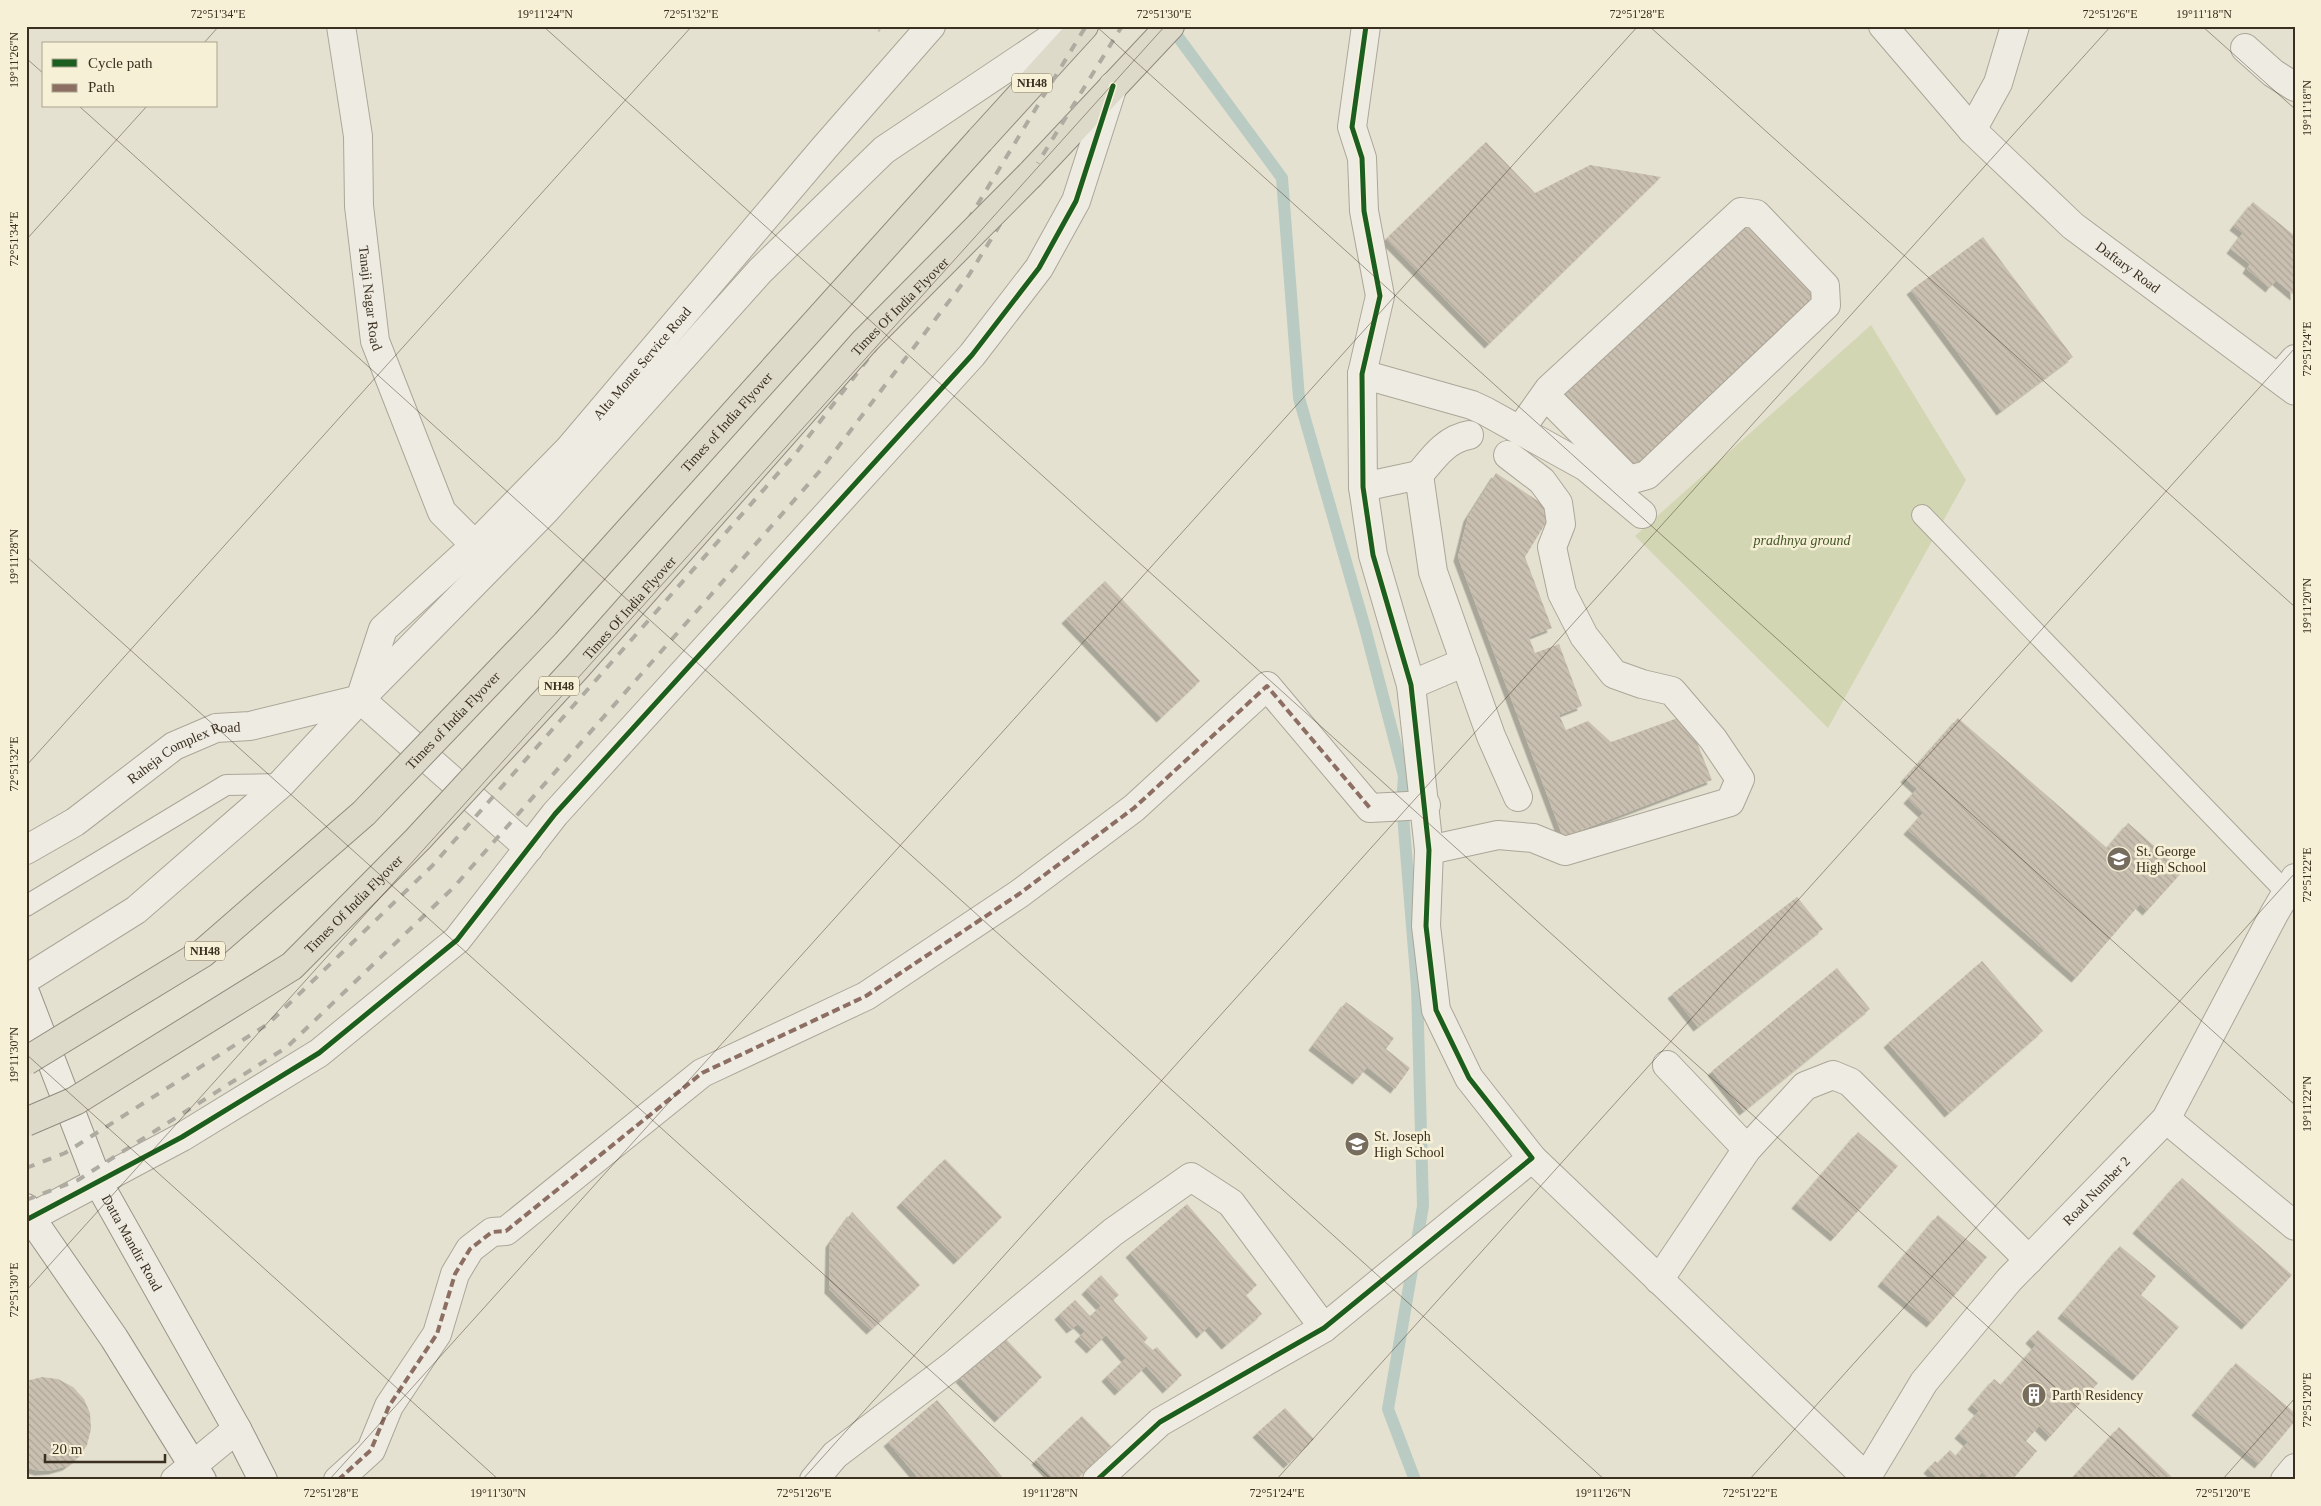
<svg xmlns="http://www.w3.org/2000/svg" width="2321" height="1506" viewBox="0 0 2321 1506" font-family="Georgia,serif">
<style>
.green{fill:#d2d6b3}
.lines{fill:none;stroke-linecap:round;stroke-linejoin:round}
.stream{stroke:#bacbc3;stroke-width:12}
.building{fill:url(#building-back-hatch);filter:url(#shadow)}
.service-casing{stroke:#aba698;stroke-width:22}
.minor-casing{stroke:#aba698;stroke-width:30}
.tertiary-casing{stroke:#aba698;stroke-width:30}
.secondary-casing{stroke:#9a9588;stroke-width:30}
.trunk-casing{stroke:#908b7f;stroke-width:30}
.path{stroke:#c6c2b8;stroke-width:3;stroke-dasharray:4 2.5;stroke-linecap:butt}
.service{stroke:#eeebe2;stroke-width:20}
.minor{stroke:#eeebe2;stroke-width:28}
.tertiary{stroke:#eeebe2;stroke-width:28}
.secondary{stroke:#eeebe2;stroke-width:28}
.trunk{stroke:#dedaca;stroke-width:28}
.rail{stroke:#aeaba1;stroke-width:4;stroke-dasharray:9 9;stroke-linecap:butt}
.trunk-bridge-casing{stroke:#908b7f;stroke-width:30;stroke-linecap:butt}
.trunk-bridge{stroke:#dedaca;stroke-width:28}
.quiet{stroke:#8d6e63;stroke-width:4;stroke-dasharray:8 4;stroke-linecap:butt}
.cycleway-casing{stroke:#f6f0d7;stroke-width:8}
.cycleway{stroke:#1b5e20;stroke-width:5}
.ticks{fill:none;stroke:#3b2f20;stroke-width:1;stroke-opacity:0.45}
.labels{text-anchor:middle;stroke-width:5;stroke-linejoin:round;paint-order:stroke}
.shield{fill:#f6f0d7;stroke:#736957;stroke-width:1}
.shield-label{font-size:12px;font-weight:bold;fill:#3b2f20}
.street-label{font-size:14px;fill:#3b2f20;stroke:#f6f0d7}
.park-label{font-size:14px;font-style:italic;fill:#465727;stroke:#f6f0d7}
.poi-label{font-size:14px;fill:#3b2f20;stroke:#f6f0d7;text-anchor:start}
.neatline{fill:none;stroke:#3b2f20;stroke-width:2}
.ticks-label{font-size:12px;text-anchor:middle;fill:#3b2f20}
</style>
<defs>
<pattern id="building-back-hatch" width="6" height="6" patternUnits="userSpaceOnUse" patternTransform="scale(1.25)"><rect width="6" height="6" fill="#c9c0b1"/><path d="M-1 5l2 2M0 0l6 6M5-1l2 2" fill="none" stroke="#aea598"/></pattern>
<filter id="shadow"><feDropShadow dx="-4.5" dy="4.5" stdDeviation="0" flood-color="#0004"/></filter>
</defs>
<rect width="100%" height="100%" fill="#e5e1d0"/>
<!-- green -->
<path class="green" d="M1871 325 1966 480 1828 728 1635 536Z"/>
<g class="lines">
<!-- stream -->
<path class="stream" d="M1170 26 1282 178 1299 398 1365 628 1404 776 1402 803 1417 987 1423 1206 1388 1409 1415 1480"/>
</g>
<!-- building -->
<g class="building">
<path d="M1486 142 1535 193 1590 165 1661 177 1489 344 1386 239Z"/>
<path d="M2253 202 2295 236V296L2276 280 2270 288 2247 269 2250 264 2231 249 2243 233 2234 226Z"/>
<path d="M1743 219 1817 297 1633 468 1563 390Z"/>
<path d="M1983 237 2073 357 2001 411 1911 290Z"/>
<path d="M1496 473 1553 511 1525 557 1552 628 1529 637 1535 653 1559 644 1582 706 1559 715 1566 730 1588 721 1611 742 1686 715 1712 780 1563 837 1458 557 1468 517Z"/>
<path d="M1105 581 1200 681 1161 718 1066 619Z"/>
<path d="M1958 718 2107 848 2128 823 2183 871 2147 911 2140 904 2076 978 1908 830 1923 813 1908 799 1917 789 1905 778Z"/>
<path d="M1797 897 1823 929 1698 1027 1672 994Z"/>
<path d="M1982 961 2043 1031 1949 1113 1888 1043Z"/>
<path d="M1837 968 1870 1009 1744 1111 1712 1071Z"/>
<path d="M1346 1002 1394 1038 1386 1049 1410 1068 1395 1089 1367 1067 1357 1080 1313 1046Z"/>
<path d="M1858 1132 1898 1166 1835 1237 1796 1204Z"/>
<path d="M945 1159 1002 1217 958 1260 901 1203Z"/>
<path d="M2182 1178 2292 1275 2246 1325 2137 1229Z"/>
<path d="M1187 1204 1257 1285 1246 1295 1262 1314 1226 1345 1209 1326 1201 1334 1130 1253Z"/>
<path d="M852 1212 920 1285 871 1330 829 1289 830 1243Z"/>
<path d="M1938 1215 1987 1257 1931 1323 1882 1282Z"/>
<path d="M2120 1246 2156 1276 2141 1295 2179 1327 2137 1376 2062 1314Z"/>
<path d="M1101 1275 1119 1295 1113 1300 1148 1338 1144 1342 1153 1350 1157 1347 1182 1375 1167 1389 1146 1366 1119 1391 1106 1377 1126 1358 1106 1335 1091 1349 1079 1337 1085 1331 1078 1324 1071 1329 1059 1315 1075 1300 1090 1316 1101 1306 1086 1290Z"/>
<path d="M2038 1330 2098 1383 2050 1437 2039 1426 2026 1441 2037 1451 2012 1480H1991L1982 1472 1975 1480H1963L1959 1476 1956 1480H1940L1928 1469 1935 1461 1938 1463 1950 1450 1956 1456 1968 1442 1959 1434 1979 1411 1972 1405 1994 1379 2001 1385 2036 1345 2030 1339Z"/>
<path d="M1004 1337 1042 1377 999 1418 960 1378Z"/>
<path d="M2236 1363 2295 1413V1421L2259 1464 2196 1411Z"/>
<path d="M42 1377 58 1379 73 1387 84 1399 90 1413 91 1429 87 1445 79 1457 67 1466 53 1470 39 1471 26 1467V1381Z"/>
<path d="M937 1400 1005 1480H920L888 1442Z"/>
<path d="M1285 1408 1314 1439 1288 1464 1257 1433Z"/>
<path d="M1082 1416 1111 1446 1076 1480H1055L1036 1460Z"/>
<path d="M2119 1427 2175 1480H2081L2076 1474Z"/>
</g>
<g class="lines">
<defs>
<g id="service">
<path d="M1922 515 2286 892"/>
<path d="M26 906 226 785 281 784"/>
</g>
<g id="minor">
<path id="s1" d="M341 26 358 136 359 206 375 341 442 512 475 545"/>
<path d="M2245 48 2273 73 2295 87"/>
<path d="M1972 130 1998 83 2015 26"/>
<path d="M1362 374 1472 405 1485 411 1586 467 1642 514"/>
<path d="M2279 377 2295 359"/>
<path d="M1520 430 1549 389 1741 212 1756 214 1825 286 1826 305 1647 475 1629 480 1545 395"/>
<path d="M1419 475C1433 458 1446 439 1469 435"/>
<path d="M1363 487 1419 475 1433 572 1491 736 1518 797"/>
<path d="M1411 685 1465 662"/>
<path id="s2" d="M26 850 75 822 174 746 216 728 250 726 360 699"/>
<path d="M1429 850 1498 835 1533 838 1565 851 1730 802 1740 779 1713 739 1672 691 1642 684 1614 674 1584 636 1562 593 1552 547 1561 524 1558 503 1542 481 1508 455"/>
<path d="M1667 1065 1747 1149"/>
<path d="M2166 1119 2295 1226"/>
<path d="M1532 1158 1869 1480"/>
<path d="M1659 1280 1747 1149 1805 1086 1833 1075 1850 1082 2029 1260"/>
<path d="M175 1480 237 1429"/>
<path d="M338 1480 371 1450 389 1406 437 1334 455 1274 470 1249 492 1232 506 1231 702 1073 866 996 1019 894 1134 808 1267 686 1370 808 1426 805"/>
<path d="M814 1480 835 1455 952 1366 1113 1232 1191 1177 1231 1203 1324 1328"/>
<path d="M1097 1480 1160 1422 1324 1328 1532 1158 1469 1078 1436 1010 1426 926 1429 850 1411 685 1373 555 1363 487 1362 374 1380 296 1364 211 1362 158 1352 127 1366 26"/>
<path id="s3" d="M1865 1480 1924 1382 2009 1280 2166 1119 2274 914 2295 878"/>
<path d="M2285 1480 2295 1468"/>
</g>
<g id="tertiary">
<path id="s4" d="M1883 26 1972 130 2073 226 2295 391"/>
<path id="s5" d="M362 693 383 629 475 545 569 449 825 147 931 26"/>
<path d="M360 699 529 848"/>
<path d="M26 979 136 910 281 784 360 699 545 511 760 271 884 150 1069 26"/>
<path d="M26 1220 182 1137 319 1053 457 940 555 814 972 355 1039 268 1076 201 1113 86"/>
</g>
<g id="secondary">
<path id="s6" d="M26 995 98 1182 237 1429 263 1480"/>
<path d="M26 1208 31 1218 114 1338 202 1480"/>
</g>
<g id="trunk">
<path d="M980 140 1084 26"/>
<path d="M1030 175 1170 26"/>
</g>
</defs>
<!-- service casing -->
<use href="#service" class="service-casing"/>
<!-- minor casing -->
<use href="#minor" class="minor-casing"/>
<!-- tertiary casing -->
<use href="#tertiary" class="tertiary-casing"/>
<!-- secondary casing -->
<use href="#secondary" class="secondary-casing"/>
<!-- trunk casing -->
<use href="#trunk" class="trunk-casing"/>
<!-- path -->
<path class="path" d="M873 26 880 31"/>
<!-- service -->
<use href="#service" class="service"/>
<!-- minor -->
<use href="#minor" class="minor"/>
<!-- tertiary -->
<use href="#tertiary" class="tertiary"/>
<!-- secondary -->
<use href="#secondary" class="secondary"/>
<!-- trunk -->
<use href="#trunk" class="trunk"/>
<!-- rail -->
<g class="rail">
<path d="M26 1168 65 1153 268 1024 432 866 796 453 945 258 1086 26"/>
<path d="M26 1200 78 1180 287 1047 454 887 819 472 969 275 1122 26"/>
</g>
<defs>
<g id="trunk-bridge">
<path id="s7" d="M26 1061 203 953 364 813 545 624 980 140"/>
<path id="s8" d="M26 1122 75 1101 292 966 418 839 576 668 865 341 1030 175"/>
</g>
</defs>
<!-- trunk-bridge casing -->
<use href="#trunk-bridge" class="trunk-bridge-casing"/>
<!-- trunk-bridge -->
<use href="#trunk-bridge" class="trunk-bridge"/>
<!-- quiet -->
<path class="quiet" d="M338 1480 371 1450 389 1406 437 1334 455 1274 470 1249 492 1232 506 1231 702 1073 866 996 1019 894 1134 808 1267 686 1370 808"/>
<defs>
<g id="cycleway">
<path d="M26 1220 182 1137 319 1053 457 940 555 814 972 355 1039 268 1076 201 1113 86"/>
<path d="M1097 1480 1160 1422 1324 1328 1532 1158 1469 1078 1436 1010 1426 926 1429 850 1411 685 1373 555 1363 487 1362 374 1380 296 1364 211 1362 158 1352 127 1366 26"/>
</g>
</defs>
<!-- cycleway casing -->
<use href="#cycleway" class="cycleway-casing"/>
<!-- cycleway -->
<use href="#cycleway" class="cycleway"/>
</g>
<!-- ticks -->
<path class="ticks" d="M543 26 2158 1480M1096 26 2295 1105M1649 26 2295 607M2202 26 2295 109M203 44 219 26M26 58 44 74M79 106 1605 1480M26 240 147 106M26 556 1052 1480M26 766 692 26M26 1054 499 1480M26 1291 1165 26M329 1480 1638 26M802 1480 2111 26M1276 1480 2295 348M1749 1480 2295 873M2222 1480 2295 1398"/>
<!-- icons -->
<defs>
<symbol id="school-disc" viewBox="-11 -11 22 22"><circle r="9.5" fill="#766d5e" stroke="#f6f0d7"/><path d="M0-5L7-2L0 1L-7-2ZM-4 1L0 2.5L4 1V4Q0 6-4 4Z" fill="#fff"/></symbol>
<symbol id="building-disc" viewBox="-11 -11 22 22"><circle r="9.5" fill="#766d5e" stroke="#f6f0d7"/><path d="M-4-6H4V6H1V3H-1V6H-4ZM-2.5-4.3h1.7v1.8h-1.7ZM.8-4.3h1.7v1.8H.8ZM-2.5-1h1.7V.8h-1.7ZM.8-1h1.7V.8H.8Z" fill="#fff"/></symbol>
</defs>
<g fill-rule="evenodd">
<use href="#school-disc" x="2105" y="845" width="28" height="28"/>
<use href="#school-disc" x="1343" y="1130" width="28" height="28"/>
<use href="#building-disc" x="2020" y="1381" width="28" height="28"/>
</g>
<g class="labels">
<!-- shield labels -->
<g class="shield">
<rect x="1012" y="73.5" width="40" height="19" rx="4"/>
<rect x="539" y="676.5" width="40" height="19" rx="4"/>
<rect x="185" y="941.5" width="40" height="19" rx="4"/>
</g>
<g class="shield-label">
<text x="1032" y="87">NH48</text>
<text x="559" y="690">NH48</text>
<text x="205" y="955">NH48</text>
</g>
<!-- street labels -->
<g class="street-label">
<text dy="5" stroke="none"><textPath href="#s4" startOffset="345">Daftary Road</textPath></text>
<text dy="5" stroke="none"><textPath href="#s1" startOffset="274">Tanaji Nagar Road</textPath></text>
<text dy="5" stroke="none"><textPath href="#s8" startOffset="1206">Times Of India Flyover</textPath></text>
<text dy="5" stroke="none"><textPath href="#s5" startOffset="439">Alta Monte Service Road</textPath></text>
<text dy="5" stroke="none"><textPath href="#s7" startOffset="954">Times of India Flyover</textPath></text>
<text dy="5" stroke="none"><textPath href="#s8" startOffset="801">Times Of India Flyover</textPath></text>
<text dy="5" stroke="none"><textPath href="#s7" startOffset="549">Times of India Flyover</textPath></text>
<text dy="5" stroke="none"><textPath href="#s2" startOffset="188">Raheja Complex Road</textPath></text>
<text dy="5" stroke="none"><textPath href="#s8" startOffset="396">Times Of India Flyover</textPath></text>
<text dy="5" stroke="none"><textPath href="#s3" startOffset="372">Road Number 2</textPath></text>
<text dy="5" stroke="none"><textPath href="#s6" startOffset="270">Datta Mandir Road</textPath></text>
</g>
<!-- park labels -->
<g class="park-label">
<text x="1802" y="545">pradhnya ground</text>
</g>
<!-- poi labels -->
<g class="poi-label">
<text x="2136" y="856">St. George<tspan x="2136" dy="16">High School</tspan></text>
<text x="1374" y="1141">St. Joseph<tspan x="1374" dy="16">High School</tspan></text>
<text x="2052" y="1400">Parth Residency</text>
</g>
</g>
<!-- border -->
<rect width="2321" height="1506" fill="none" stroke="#f6f0d7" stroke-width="55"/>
<!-- legend -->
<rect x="42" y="42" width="175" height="65" fill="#f6f0d7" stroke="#aba38e"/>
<rect x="52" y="59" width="25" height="8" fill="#1b5e20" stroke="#aba38e"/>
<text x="88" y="68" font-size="15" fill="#3b2f20">Cycle path</text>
<rect x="52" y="84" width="25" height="8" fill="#8d6e63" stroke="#aba38e"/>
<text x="88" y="92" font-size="15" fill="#3b2f20">Path</text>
<!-- scale -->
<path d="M45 1454v8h120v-8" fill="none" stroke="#3b2f20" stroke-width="2.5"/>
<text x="52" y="1454" font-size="15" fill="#3b2f20" stroke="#f6f0d7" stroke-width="4" paint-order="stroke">20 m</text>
<rect x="28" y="28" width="2266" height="1450" class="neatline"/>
<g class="ticks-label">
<text x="218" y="18">72°51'34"E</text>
<text x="545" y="18">19°11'24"N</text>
<text x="691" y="18">72°51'32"E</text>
<text x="1164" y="18">72°51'30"E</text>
<text x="1637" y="18">72°51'28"E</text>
<text x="2110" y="18">72°51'26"E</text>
<text x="2204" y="18">19°11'18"N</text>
<text transform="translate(14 60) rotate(-90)" y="4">19°11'26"N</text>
<text transform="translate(2307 108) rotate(-90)" y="4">19°11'18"N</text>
<text transform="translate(14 239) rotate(-90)" y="4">72°51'34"E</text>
<text transform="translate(2307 349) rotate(-90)" y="4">72°51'24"E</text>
<text transform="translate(14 557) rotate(-90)" y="4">19°11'28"N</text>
<text transform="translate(2307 606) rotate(-90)" y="4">19°11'20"N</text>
<text transform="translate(14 764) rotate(-90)" y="4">72°51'32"E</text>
<text transform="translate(2307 875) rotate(-90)" y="4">72°51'22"E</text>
<text transform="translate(14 1055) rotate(-90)" y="4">19°11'30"N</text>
<text transform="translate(2307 1104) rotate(-90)" y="4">19°11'22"N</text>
<text transform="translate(14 1290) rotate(-90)" y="4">72°51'30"E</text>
<text transform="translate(2307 1400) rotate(-90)" y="4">72°51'20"E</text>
<text x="331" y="1497">72°51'28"E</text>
<text x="498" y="1497">19°11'30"N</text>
<text x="804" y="1497">72°51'26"E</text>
<text x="1050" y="1497">19°11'28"N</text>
<text x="1277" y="1497">72°51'24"E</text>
<text x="1603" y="1497">19°11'26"N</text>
<text x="1750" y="1497">72°51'22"E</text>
<text x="2223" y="1497">72°51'20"E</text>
</g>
</svg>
